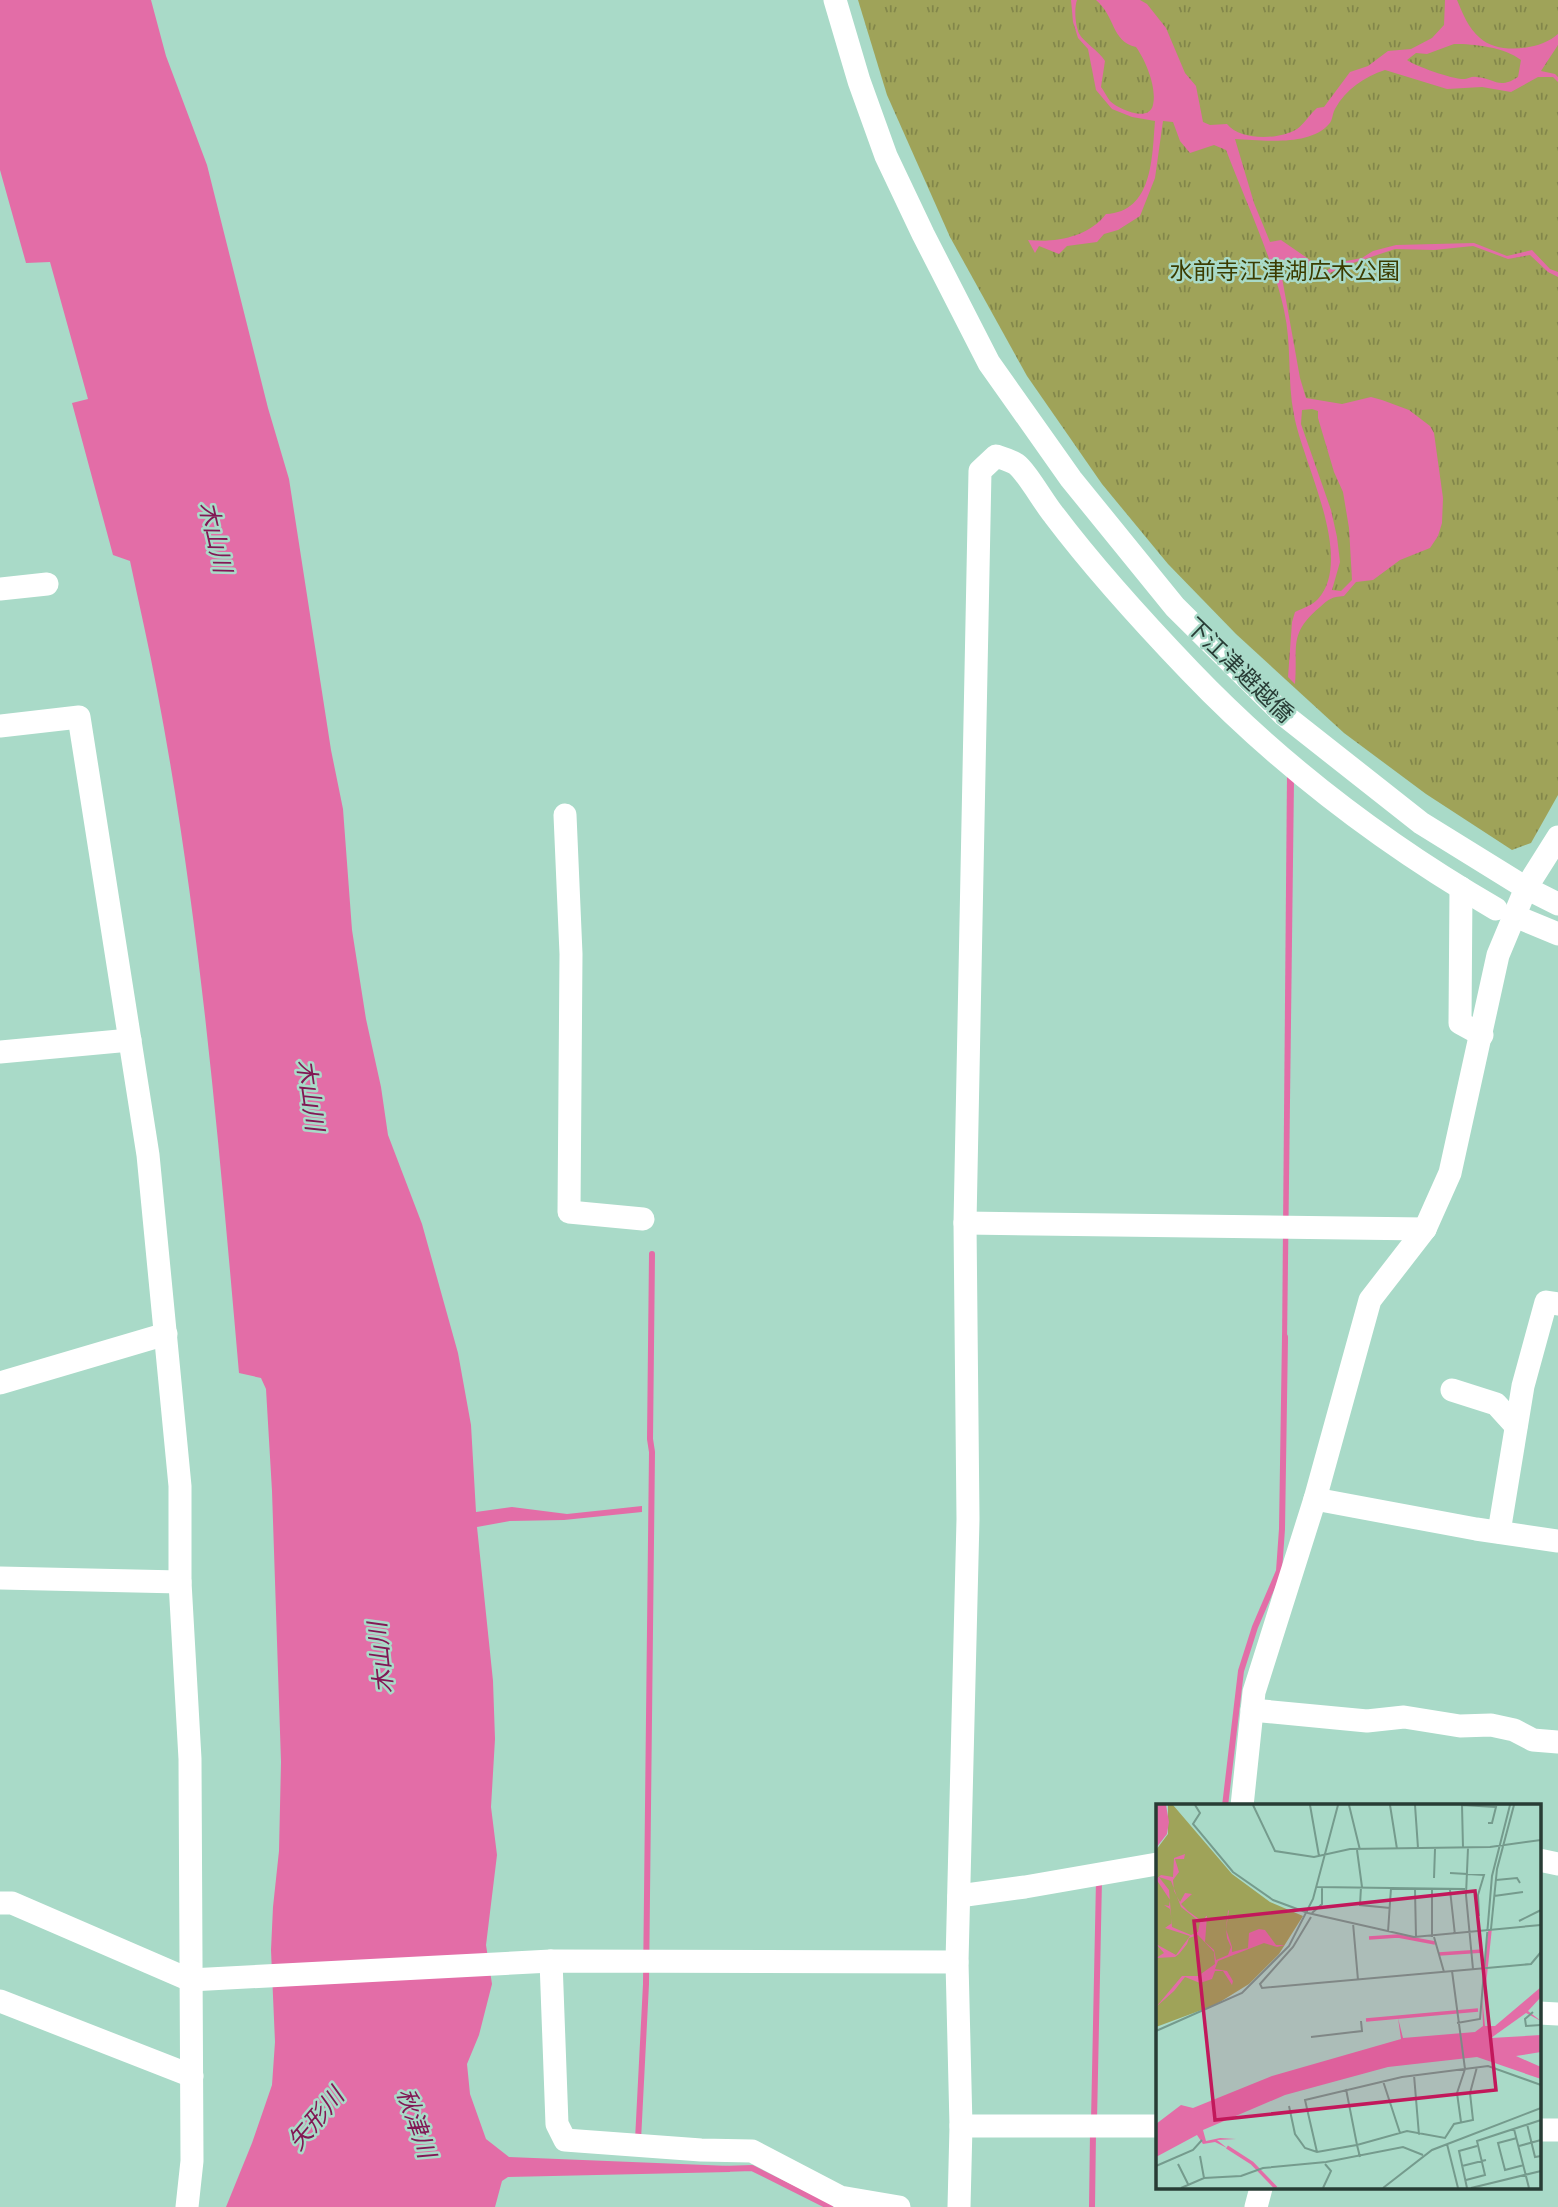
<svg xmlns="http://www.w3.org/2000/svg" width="1558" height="2207" viewBox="0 0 1558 2207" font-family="'Space Grotesk','Noto Sans JP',sans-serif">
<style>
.grass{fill:url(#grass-tufts)}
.water{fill:#e36da7;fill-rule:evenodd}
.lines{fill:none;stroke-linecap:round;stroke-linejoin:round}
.stream{stroke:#e36da7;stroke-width:6}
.minor{stroke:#fff;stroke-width:23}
.labels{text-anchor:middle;stroke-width:5;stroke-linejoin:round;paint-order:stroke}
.park-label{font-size:23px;fill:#3b3c00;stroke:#a9dac8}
.street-label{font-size:23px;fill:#283c35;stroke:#a9dac8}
.water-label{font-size:24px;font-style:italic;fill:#821754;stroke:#a9dac8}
.inset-river{fill:none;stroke:#e36da7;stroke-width:3.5}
.inset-road{fill:none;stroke:#759b8d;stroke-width:2}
.view{fill:#c2185b;fill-opacity:0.15;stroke:#c2185b;stroke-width:3.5}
.inset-edge{fill:none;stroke:#283c35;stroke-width:3.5}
</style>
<defs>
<pattern id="grass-tufts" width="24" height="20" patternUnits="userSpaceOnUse" patternTransform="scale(1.75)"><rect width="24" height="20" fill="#9fa359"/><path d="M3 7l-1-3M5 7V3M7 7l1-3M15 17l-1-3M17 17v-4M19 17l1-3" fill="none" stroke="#82864a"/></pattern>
</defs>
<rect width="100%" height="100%" fill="#a9dac8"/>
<!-- grass -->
<path class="grass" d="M858 0H1558V795L1531 843 1512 850 1426 794 1344 733 1236 634 1168 564 1102 484 1027 376 950 237 887 95Z"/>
<!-- water -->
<g class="water">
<path d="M0 0H151L166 56 207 165 268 408 289 479 331 750 343 809 352 930 366 1019 381 1087 388 1135 422 1224 458 1353 471 1425 476 1512 512 1507 567 1514 642 1506V1512L564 1520 510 1521 477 1527 493 1681 495 1739 491 1807 497 1855 486 1945 492 1984 479 2035 467 2064 470 2094 486 2139 509 2157 730 2166V2172L508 2177 502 2181 495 2207H226L252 2143 272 2085 275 2042 271 1950 273 1907 279 1851 281 1762 272 1491 266 1389 261 1378 239 1373C219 1146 200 915 157 690 149 647 139 604 130 561L113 555 72 403 88 399 50 262 26 263 0 170Z"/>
<path d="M1071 0H1077C1074 8 1075 27 1080 35 1084 42 1099 51 1105 61L1101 87C1104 91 1107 97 1110 101 1118 109 1149 123 1153 105 1157 88 1146 61 1136 47 1111 41 1116 17 1096 0H1140L1147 4 1166 28 1185 73 1196 86 1203 122 1210 125 1227 124C1241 141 1279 140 1297 129 1303 125 1311 113 1317 108L1324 107 1350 72 1368 66 1388 51 1411 49 1432 38 1444 25 1445 0H1457C1463 14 1468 28 1480 38 1498 55 1541 50 1558 34V45L1541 71 1555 74 1558 77V82L1553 77H1538L1511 92 1482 87 1447 89 1385 70C1364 77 1346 89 1335 109 1332 114 1333 120 1329 124 1309 147 1262 140 1235 139L1254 203 1270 242 1281 240 1326 271 1341 262 1362 258 1373 251 1396 245 1474 243 1507 256 1532 250 1550 269 1558 272V277L1548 272 1530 255 1508 259 1473 246 1434 250 1395 249 1344 266 1324 276 1319 274 1302 261 1281 272 1300 378 1306 398 1342 404 1371 397 1382 400 1409 410 1430 426 1434 433 1443 498 1442 523 1438 536 1430 548 1400 560 1373 580 1356 582 1344 596C1331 597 1329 599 1320 607 1288 634 1298 646 1295 684L1288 677 1292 622 1295 612C1303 608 1313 605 1318 599 1355 558 1302 461 1294 415 1287 380 1292 345 1284 310 1273 259 1245 200 1226 150L1214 145 1190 153 1180 141 1173 122 1163 121 1155 178 1140 216 1118 230 1104 234 1097 242 1067 246 1059 254 1039 246 1035 253 1028 240C1055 243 1089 237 1106 214 1153 212 1152 157 1155 121L1132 117 1112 109 1096 90 1088 49 1078 38 1073 22ZM1454 44C1475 44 1504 47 1521 60L1518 77C1498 90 1495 78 1476 77 1472 76 1468 79 1465 79 1454 80 1415 66 1407 60L1416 53 1427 54ZM1312 409 1318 411V418L1334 472 1343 492 1349 528 1352 580 1341 591 1332 590 1340 562 1337 537 1331 510 1301 424 1302 410Z"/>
<path d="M1287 774 1294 780 1287 1343H1282Z"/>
</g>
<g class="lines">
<!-- stream -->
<g class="stream">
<path d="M1225 1806 1241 1671 1255 1627 1279 1571 1282 1529 1285 1337"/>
<path d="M1094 2121 1099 1880"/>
<path d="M638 2140 646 1984 652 1452 650 1439 652 1254"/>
<path d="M722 2169 752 2168 830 2207"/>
<path d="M1092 2207 1093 2132"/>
</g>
<!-- minor -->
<g class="minor">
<path d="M835 0 859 81 886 156 923 234 989 363 1071 479 1175 607 1284 715 1421 823 1526 888 1558 904"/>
<path d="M0 589 47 584"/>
<path d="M0 726 79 717 148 1155 180 1486V1582L190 1759 192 2161 187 2207"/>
<path d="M565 815 571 954 569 1212 643 1219"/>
<path d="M1461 888 1460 1023 1482 1035"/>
<path d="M1522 919 1558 934"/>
<path d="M0 1052 130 1040"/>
<path d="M965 1223 1425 1229"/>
<path d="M0 1383 166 1334"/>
<path d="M1452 1390 1496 1404 1516 1426"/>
<path d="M1315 1499 1476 1529 1558 1541"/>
<path d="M1499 1532 1523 1386 1546 1302 1558 1304"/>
<path d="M0 1578 180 1582"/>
<path d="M1252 1710 1367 1721 1404 1717 1460 1726 1491 1725 1514 1730 1533 1740 1558 1742"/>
<path d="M1242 1806 1254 1692 1315 1499 1370 1300 1425 1229 1450 1173 1498 955 1526 888 1558 837"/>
<path d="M1539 1860 1558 1864"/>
<path d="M959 1896 1025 1887 1157 1864"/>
<path d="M0 1903H12L190 1980 551 1961 957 1962"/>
<path d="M551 1961 557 2124 565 2140 701 2150 752 2151 840 2197 899 2207"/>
<path d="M0 2001 192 2076"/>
<path d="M1539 2013 1558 2014"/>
<path d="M961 2126H1157"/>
<path d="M1539 2130H1558"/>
<path d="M959 2207 961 2126 957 1962 968 1519 965 1223 980 471 996 456C1002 458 1010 460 1016 464 1026 471 1044 503 1054 515 1094 568 1144 623 1190 671 1280 765 1384 844 1496 909"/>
<path d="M1256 2207 1261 2188"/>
</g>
</g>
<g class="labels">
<!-- park labels -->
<g class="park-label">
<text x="1285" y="279">水前寺江津湖広木公園</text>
</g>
<!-- street labels -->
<g class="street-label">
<text transform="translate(1240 670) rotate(44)" y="8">下江津避越僑</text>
</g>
<!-- water labels -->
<g class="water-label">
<text transform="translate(215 537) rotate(77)" y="8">木山川</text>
<text transform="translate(310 1095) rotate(82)" y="8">木山川</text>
<text transform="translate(381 1658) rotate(-96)" y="8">木山川</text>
<text transform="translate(316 2119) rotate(-50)" y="8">矢形川</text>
<text transform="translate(416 2123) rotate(71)" y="8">秋津川</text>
</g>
</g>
<!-- overview -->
<g transform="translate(1156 1804)">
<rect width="385" height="385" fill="#a9dac8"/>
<path d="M12 1H17L76 70 114 98 147 112 123 150 93 180 59 201 0 223V46L12 30Z" fill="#9fa359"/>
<path d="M0 1H10L13 18 11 30 0 44ZM29 50 28 55H19L23 68 17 76 18 87 24 98 29 89 36 90 25 100 32 107 47 118 50 112H51L49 138 58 146 60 156 72 151 75 143 71 134 70 124 72 107 73 106 70 125 76 143V148L92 144 93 129 103 125 109 126 120 141H129L121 143 108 139 62 157 59 165 71 167 77 177 76 181 67 167H59L56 175 44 179 29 173 18 187 0 203 26 172H42L59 160 58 148 42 131 33 134 31 140 23 150 19 153 0 154 8 149 0 140 20 151 34 132 9 124 16 119 14 105 8 101 13 102 14 96 0 75 5 71 17 73 18 54ZM3 73 15 77 25 103 44 118 42 128 35 131 16 123 13 86ZM385 183V193L372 207 385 217 370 209 335 234 385 231V248L360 252 385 263V275L321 253 232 263 129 291 47 326 50 337 64 334 80 335 61 336 71 344 59 338 47 340 41 331 0 353V320L25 301 37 304 116 272 245 235 242 214 247 234 319 228 327 222 326 193 329 222H339Z" fill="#e36da7" fill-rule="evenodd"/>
<path class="inset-river" d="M213 134 242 132 279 139M283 150 327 147M328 183 334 126M210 216 322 206M71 343 96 359 120 384"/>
<path class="inset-road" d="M39 1 44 9 37 20 77 68 117 96 152 109 258 133 385 121M97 1 119 47 158 53 194 45 334 43 385 36M154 1 163 52M193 1 204 46M234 1 241 45M259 1 262 44M306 1 340 3 336 19H332M306 1 307 44M312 44 310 91 317 165M201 46 206 83M294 69 328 71 322 91 323 112M278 74 279 45M340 76 361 74 364 79M161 83 309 85M205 83 204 101 234 104M259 86 260 133M276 86V133M294 86 299 131M338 92 367 88M156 109 166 100V84M155 113 137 143 104 180 106 184 375 160 385 148M363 117 385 106M197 119 202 176M335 125 341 65 358 1M232 128 235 84M278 133 288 168M296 167 309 265 301 289 305 318M377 208 369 215 370 222 385 221M301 219 324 215 336 72 354 1M0 227 86 189 133 142 157 95 182 1M155 233 206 227 205 217M258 271 263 331M227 277 244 329M190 285 201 341 251 327 289 334 298 320 317 316 314 289 321 263M133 302 139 330 149 344 161 348 201 341 204 353M371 320 379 353 385 352M358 325 373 384M361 334 342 339 349 366 368 361M291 340 302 384M363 342 385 336M161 348 149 296 246 273 332 262 385 281M44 352 48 374M22 360 32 380M0 362 37 346 46 336M306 362 330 356M310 376 329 371 321 337 385 316M25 384 48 374 85 372 107 364 170 358 247 343 267 351M167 384 175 367 169 360M227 384 276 346 385 304M311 384 303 347 321 342M315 384 385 367"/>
<path class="view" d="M319 87 340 286 59 316 38 117Z"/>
<rect width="385" height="385" class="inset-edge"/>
</g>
</svg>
